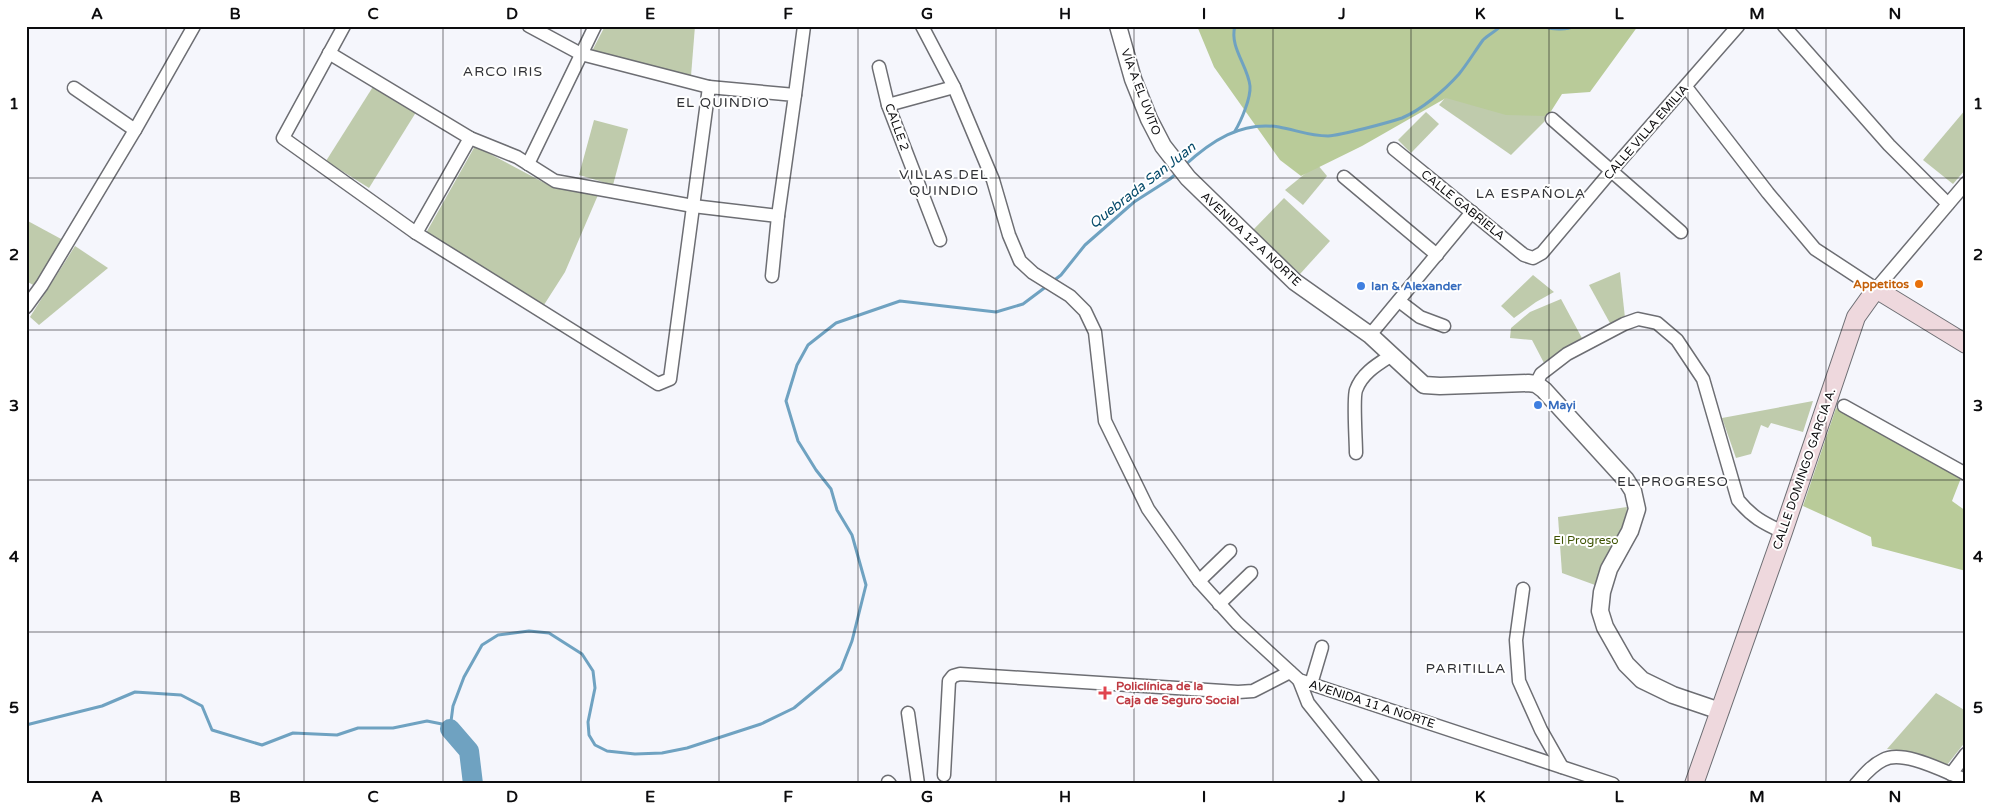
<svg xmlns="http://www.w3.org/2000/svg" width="1992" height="810" viewBox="0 0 1992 810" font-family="'Varela Round',sans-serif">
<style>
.green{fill:#bfcbac}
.forest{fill:#b9cb99}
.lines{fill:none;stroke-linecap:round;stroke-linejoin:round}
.stream{stroke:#6fa2c1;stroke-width:3}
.river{stroke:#6fa2c1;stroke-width:20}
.minor-casing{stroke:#6d6e73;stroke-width:15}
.tertiary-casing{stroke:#6d6e73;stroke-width:19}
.secondary-casing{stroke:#6d6e73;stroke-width:20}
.minor{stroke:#fff;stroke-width:12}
.tertiary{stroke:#fff;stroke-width:16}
.secondary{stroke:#eed8dd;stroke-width:18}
.grid{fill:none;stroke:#0c0c0e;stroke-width:1;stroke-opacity:0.55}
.food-dot{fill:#e8710a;stroke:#fff;stroke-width:2}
.shop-dot{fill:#3f7fe0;stroke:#fff;stroke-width:2}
.health-dot{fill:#e0444e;stroke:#fff;stroke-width:2}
.labels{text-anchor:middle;stroke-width:4;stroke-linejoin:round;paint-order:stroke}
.street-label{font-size:12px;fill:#0c0c0e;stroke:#fff}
.food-label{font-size:12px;font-weight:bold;fill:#c56008;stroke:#fff;text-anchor:end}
.shop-label{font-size:12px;font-weight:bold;fill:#366cbe;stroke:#fff;text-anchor:start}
.park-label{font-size:12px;fill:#3e5303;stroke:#fff}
.health-label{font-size:12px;font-weight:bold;fill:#be3a42;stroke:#fff;text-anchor:start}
.neighbourhood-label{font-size:14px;letter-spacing:1px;fill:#313236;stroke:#fff}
.water-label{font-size:14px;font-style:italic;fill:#044969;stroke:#fff}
.neatline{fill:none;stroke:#0c0c0e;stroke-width:2}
.grid-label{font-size:16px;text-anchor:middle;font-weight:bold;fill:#0c0c0e}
</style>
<rect width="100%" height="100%" fill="#f5f6fc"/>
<!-- green -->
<g class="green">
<path d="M605 26H695L691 76 592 51Z"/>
<path d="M376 82 418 109 369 188 326 161Z"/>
<path d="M1504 86 1549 117 1511 155 1439 105 1452 90Z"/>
<path d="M1966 109V169L1953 184 1923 160Z"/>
<path d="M1426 112 1439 124 1411 153 1398 140Z"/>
<path d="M594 120 628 129 613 185 579 175Z"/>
<path d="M475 146 554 188 598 195 565 272 542 308 426 233Z"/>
<path d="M1317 164 1327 176 1303 205 1285 190Z"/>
<path d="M1284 198 1330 241 1300 274 1253 230Z"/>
<path d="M26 220 63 240 35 286 26 281Z"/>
<path d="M75 246 108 268 39 325 30 317Z"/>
<path d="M1620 272 1625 318 1611 325 1589 285Z"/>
<path d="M1533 275 1554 292 1536 302 1514 318 1501 306Z"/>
<path d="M1561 299 1583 340 1544 363 1532 340 1510 338 1511 328 1530 312Z"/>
<path d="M1813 401 1803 432 1771 423 1768 428 1761 425 1751 454 1736 458 1722 418Z"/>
<path d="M1627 507 1625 527 1595 585 1562 573 1558 517Z"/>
<path d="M1936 693 1966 711V741L1947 765 1906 751 1887 749Z"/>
</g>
<!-- forest -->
<g class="forest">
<path d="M1197 26H1638L1590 92 1562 94 1548 116 1506 115 1446 98 1362 146 1301 176 1280 160 1214 67Z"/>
<path d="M1836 408 1961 478 1952 501 1966 511V571L1872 546 1871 537 1803 506Z"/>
</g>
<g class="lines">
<!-- stream -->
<g class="stream">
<path d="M1541 26C1551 29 1566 31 1574 26"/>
<path d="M1235 131C1241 121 1251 98 1250 86 1248 66 1229 47 1235 26"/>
<path d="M1184 166C1211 141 1241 121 1279 127 1296 130 1310 136 1328 136 1342 135 1387 123 1402 118 1421 110 1445 90 1459 74 1468 63 1475 51 1483 40 1488 35 1496 31 1501 26"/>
<path d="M1052 282 1061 275 1085 245 1134 202 1170 179 1178 172"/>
<path d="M26 725 102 706 135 692 181 695 202 706 212 730 262 745 293 733 337 735 358 728H393L427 721 442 724 450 729 453 706 464 677 482 645 498 635 529 631 549 633 582 654 593 671 595 688 588 722 589 735 595 745 607 751 635 754 662 753 687 748 761 724 794 708 841 669 852 641 866 585 852 535 837 510 831 489 816 470 798 441 786 401 797 365 808 345 836 323 900 301 996 312 1023 304 1047 286"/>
</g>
<!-- river -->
<path class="river" d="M450 729 469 751 473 784"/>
<defs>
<g id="minor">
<path d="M344 26 283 138 416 233 658 384 670 379 709 87 795 95 778 216 772 276"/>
<path d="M529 26 581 54 709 87"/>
<path d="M922 26 954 87 993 180 1009 235 1020 261 1033 273 1070 296 1085 311 1095 332 1105 421 1148 509 1199 581 1237 623 1299 680 1613 784"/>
<path d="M1784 26 1889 145 1948 204"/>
<path d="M329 53 470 138 517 157 555 181 693 206 778 216"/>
<path d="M879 67 888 105 940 240"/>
<path d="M1686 87 1768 193 1815 249 1876 289 1966 183"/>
<path d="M74 88 135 130"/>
<path d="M795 95 804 26"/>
<path d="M888 105 954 87"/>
<path d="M1552 119 1681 232"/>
<path d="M1394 149 1524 255 1533 258 1542 253 1612 170 1738 26"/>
<path d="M528 164 595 26"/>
<path d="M1344 177 1437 255"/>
<path d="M416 233 470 138"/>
<path d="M1399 301 1420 317 1444 326"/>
<path d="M26 307 42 285 135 130 194 26"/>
<path d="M1370 335 1472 212"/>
<path d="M1536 384 1541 374 1567 354 1624 324 1638 319 1657 323 1677 340 1703 379 1738 500C1752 517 1763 523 1783 532"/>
<path d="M1844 406 1966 474"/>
<path d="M1356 453C1356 441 1353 399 1356 390 1362 373 1378 364 1392 355"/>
<path d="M1199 581 1230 551"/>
<path d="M1523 589 1516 640 1519 681 1541 730 1562 767"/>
<path d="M1219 604 1251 573"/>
<path d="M1299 680 1308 703 1373 784"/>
<path d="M1311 684 1322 647"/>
<path d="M908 713 918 784"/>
<path d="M1951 774 1966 754"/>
<path d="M944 775 949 681 953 676 960 674 1238 692 1253 691 1290 672"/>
<path d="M888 782 890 784"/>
<path d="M1856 784C1864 775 1872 765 1883 760 1903 749 1945 772 1966 780"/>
</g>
<path id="tertiary" d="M1118 26 1133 79 1149 119 1163 146 1188 178 1295 282 1370 335 1424 385 1440 386 1528 383 1536 384 1544 390 1626 480 1633 491 1637 509 1630 531 1609 569 1602 592 1600 611 1605 627 1626 664 1642 680 1673 695 1720 711"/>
<path id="secondary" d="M1694 784 1783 532 1856 317 1876 289 1966 344"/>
</defs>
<!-- minor casing -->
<use href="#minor" class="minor-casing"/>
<!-- tertiary casing -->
<use href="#tertiary" class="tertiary-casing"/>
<!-- secondary casing -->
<use href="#secondary" class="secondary-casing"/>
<!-- minor -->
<use href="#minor" class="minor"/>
<!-- tertiary -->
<use href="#tertiary" class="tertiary"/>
<!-- secondary -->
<use href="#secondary" class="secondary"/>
</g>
<!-- grid -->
<path class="grid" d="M166 26V784M304 26V784M443 26V784M581 26V784M719 26V784M858 26V784M996 26V784M1134 26V784M1273 26V784M1411 26V784M1549 26V784M1688 26V784M1826 26V784M26 178H1966M26 330H1966M26 480H1966M26 632H1966"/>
<!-- markers -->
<circle class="food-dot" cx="1919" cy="284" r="5"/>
<g class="shop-dot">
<circle cx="1361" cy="286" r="5"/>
<circle cx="1538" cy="405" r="5"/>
</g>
<path class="health-dot" d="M1102.5 685.5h5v5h5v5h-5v5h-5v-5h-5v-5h5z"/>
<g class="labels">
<!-- street labels -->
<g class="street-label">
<text transform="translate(1141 92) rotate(69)" y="4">VÍA A EL UVITO</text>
<text transform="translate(897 127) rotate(70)" y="4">CALLE 2</text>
<text transform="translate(1646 132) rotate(-49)" y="4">CALLE VILLA EMILIA</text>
<text transform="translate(1463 205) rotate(39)" y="4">CALLE GABRIELA</text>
<text transform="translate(1251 239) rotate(43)" y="4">AVENIDA 12 A NORTE</text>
<text transform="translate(1804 469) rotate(-71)" y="4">CALLE DOMINGO GARCIA A.</text>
<text transform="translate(1372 704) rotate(18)" y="4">AVENIDA 11 A NORTE</text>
</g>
<!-- food labels -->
<g class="food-label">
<text x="1909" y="288">Appetitos</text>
</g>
<!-- shop labels -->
<g class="shop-label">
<text x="1371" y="290">Ian &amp; Alexander</text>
<text x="1548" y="409">Mayi</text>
</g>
<!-- park labels -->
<g class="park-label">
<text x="1586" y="544">El Progreso</text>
</g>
<!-- health labels -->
<g class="health-label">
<text x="1116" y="690">Policlínica de la<tspan x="1116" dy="14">Caja de Seguro Social</tspan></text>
</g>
<!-- neighbourhood labels -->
<g class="neighbourhood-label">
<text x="503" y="76">ARCO IRIS</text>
<text x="723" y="107">EL QUINDIO</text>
<text x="944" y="179">VILLAS DEL<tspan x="944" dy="16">QUINDIO</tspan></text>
<text x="1531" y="198">LA ESPAÑOLA</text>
<text x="1673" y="486">EL PROGRESO</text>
<text x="1466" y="673">PARITILLA</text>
</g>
<!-- water labels -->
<g class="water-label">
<text transform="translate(1142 185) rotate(-38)" y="5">Quebrada San Juan</text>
</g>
</g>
<!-- border -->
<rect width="1992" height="810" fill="none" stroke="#ffffff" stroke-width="55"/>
<rect x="28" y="28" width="1936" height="754" class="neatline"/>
<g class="grid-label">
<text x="97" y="19">A</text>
<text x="235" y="19">B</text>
<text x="373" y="19">C</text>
<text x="512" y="19">D</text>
<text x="650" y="19">E</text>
<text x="788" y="19">F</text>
<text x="927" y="19">G</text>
<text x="1065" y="19">H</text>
<text x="1204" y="19">I</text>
<text x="1342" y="19">J</text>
<text x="1480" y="19">K</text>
<text x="1619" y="19">L</text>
<text x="1757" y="19">M</text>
<text x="1895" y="19">N</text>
<text x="14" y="109">1</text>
<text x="1978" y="109">1</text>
<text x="14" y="260">2</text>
<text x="1978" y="260">2</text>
<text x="14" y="411">3</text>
<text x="1978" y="411">3</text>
<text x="14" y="562">4</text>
<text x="1978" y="562">4</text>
<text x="14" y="713">5</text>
<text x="1978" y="713">5</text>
<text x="97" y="802">A</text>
<text x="235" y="802">B</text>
<text x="373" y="802">C</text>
<text x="512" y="802">D</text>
<text x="650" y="802">E</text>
<text x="788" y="802">F</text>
<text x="927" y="802">G</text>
<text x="1065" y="802">H</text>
<text x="1204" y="802">I</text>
<text x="1342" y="802">J</text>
<text x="1480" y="802">K</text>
<text x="1619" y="802">L</text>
<text x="1757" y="802">M</text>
<text x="1895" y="802">N</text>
</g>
</svg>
